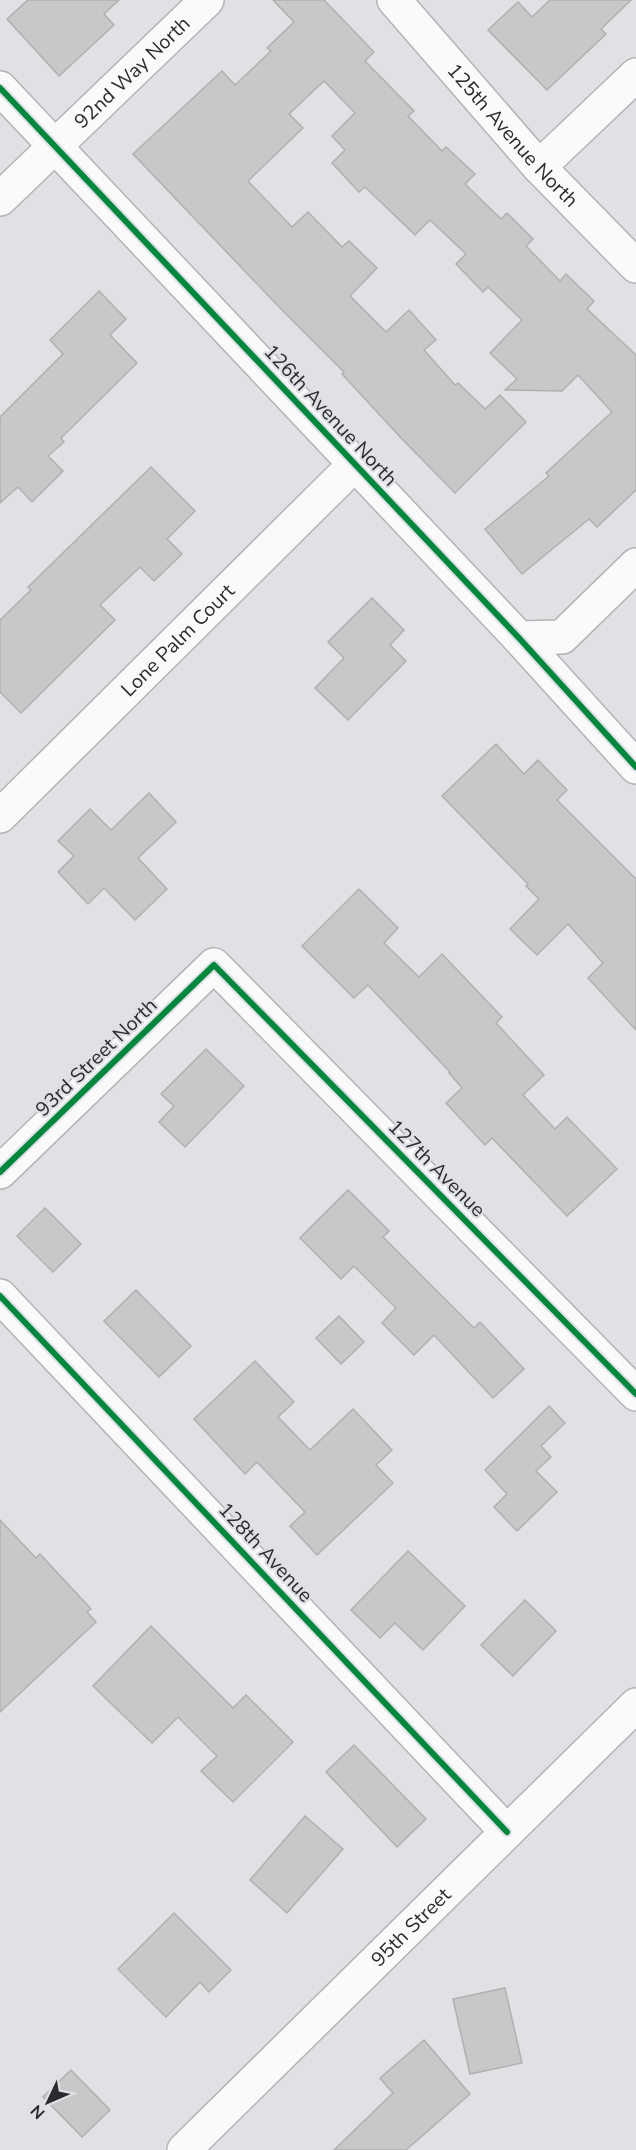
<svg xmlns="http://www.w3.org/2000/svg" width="636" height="2150" viewBox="0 0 636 2150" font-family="'Nunito Sans',sans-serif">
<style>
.building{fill:#c9c8c9;stroke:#b0b0b0;stroke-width:1.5}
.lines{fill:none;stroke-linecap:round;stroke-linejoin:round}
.minor-casing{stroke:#b3b4b6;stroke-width:36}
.minor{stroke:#fafafb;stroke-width:33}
.cycleway-casing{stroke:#dee0e6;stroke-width:10}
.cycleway{stroke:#00873e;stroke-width:6}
.labels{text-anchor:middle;stroke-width:4.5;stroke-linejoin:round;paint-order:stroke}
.street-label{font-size:20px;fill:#2a2b2d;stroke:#dee0e6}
</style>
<rect width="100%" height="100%" fill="#e0e1e4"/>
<!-- building -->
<g class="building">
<path d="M28 0H119L104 14 114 25 59 76 7 19Z"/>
<path d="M273 0H324L374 52 365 61 414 111 408 116 442 151 446 147 475 174 465 184 501 219 507 213 533 239 526 246 560 281 566 274 594 301 587 309 636 355V490L597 527 589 519 522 574 485 529 549 476 546 473 612 412 578 375 562 391 505 390 517 379 490 353 522 320 488 287 483 292 456 264 466 254 430 220 415 235 365 187 359 192 332 163 345 150 332 136 355 113 324 81 289 114 303 128 248 181 292 227 308 212 342 247 349 241 377 268 350 296 386 332 409 310 436 340 424 350 455 385 458 383 485 409 500 395 526 422 455 493 402 439 342 374 344 372 281 309 133 154 222 71 235 85 271 51 267 48 294 22Z"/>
<path d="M550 0H631L601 29 606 34 547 90 488 30 518 2 532 17Z"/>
<path d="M99 291 126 319 110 335 137 363 61 438 64 442 48 456 63 471 32 502 18 487 0 503V417L63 354 50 340Z"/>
<path d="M151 467 195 511 167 539 182 554 154 581 140 567 100 605 115 620 21 713 0 692V620L31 590 28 587Z"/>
<path d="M372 598 404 630 390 645 406 661 348 720 315 688 344 658 328 642Z"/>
<path d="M496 744 524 774 538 760 567 790 557 800 636 879V1030L588 978 603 963 568 924 537 955 510 929 539 899 526 886 528 884 442 796Z"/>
<path d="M149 793 176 822 138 858 167 889 135 920 104 888 88 904 58 872 74 856 58 841 90 809 111 830Z"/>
<path d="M359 889 398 928 384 943 419 977 442 954 502 1017 496 1023 544 1075 523 1095 555 1129 567 1117 617 1169 567 1216 492 1138 485 1145 446 1103 462 1088 449 1073 450 1072 368 985 354 998 302 946Z"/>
<path d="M206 1049 244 1086 185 1147 159 1122 174 1106 161 1094Z"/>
<path d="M348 1190 389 1231 383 1237 474 1328 480 1322 524 1369 493 1398 434 1335 414 1355 382 1323 396 1308 354 1266 341 1279 300 1238Z"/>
<path d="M45 1208 81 1244 53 1272 17 1236Z"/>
<path d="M136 1290 191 1346 159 1377 104 1321Z"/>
<path d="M339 1316 364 1342 341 1364 316 1338Z"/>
<path d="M255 1361 294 1402 278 1417 310 1450 353 1409 392 1450 376 1465 393 1483 317 1555 290 1526 305 1512 257 1462 245 1474 194 1419Z"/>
<path d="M549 1406 565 1423 541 1446 551 1457 536 1471 557 1492 517 1531 494 1507 507 1494 485 1470Z"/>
<path d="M0 1520 36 1558 40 1554 91 1609 87 1612 96 1622 0 1712Z"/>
<path d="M408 1551 465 1606 423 1650 395 1623 380 1638 351 1610Z"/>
<path d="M525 1600 556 1631 513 1676 481 1645Z"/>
<path d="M151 1626 233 1708 246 1695 293 1742 233 1802 201 1771 217 1756 178 1717 152 1743 93 1686Z"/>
<path d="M354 1745 426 1819 397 1847 326 1772Z"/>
<path d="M305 1816 343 1849 287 1913 250 1880Z"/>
<path d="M174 1913 231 1970 209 1992 200 1982 166 2017 118 1969Z"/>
<path d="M505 1988 522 2063 470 2074 453 1999Z"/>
<path d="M424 2040 470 2094 406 2150H334L393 2093 380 2078Z"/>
<path d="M71 2070 110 2110 82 2137 43 2097Z"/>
</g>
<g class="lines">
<defs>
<g id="minor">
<path id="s1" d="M394 0 539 167 636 266"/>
<path d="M0 88 519 638 636 767"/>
<path d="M539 167 636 75"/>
<path id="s2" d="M0 199 207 0"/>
<path d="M519 638 562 637 636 565"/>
<path id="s3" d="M0 816 355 464"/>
<path d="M0 1172 214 965 636 1394"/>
<path d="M0 1296 507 1832"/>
<path id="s4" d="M184 2150 636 1705"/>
</g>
</defs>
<!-- minor casing -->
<use href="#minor" class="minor-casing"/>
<!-- minor -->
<use href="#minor" class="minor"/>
<defs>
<g id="cycleway">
<path d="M0 88 519 638 636 767"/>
<path d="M0 1172 214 965 636 1394"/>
<path d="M0 1296 507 1832"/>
</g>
</defs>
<!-- cycleway casing -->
<use href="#cycleway" class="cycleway-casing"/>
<!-- cycleway -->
<use href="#cycleway" class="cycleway"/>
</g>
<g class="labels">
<!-- street labels -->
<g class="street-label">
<text dy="7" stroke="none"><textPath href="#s2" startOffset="183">92nd Way North</textPath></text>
<text dy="7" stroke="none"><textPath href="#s1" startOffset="180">125th Avenue North</textPath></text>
<text transform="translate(331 415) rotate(47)" y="7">126th Avenue North</text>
<text dy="7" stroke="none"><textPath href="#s3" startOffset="250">Lone Palm Court</textPath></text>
<text transform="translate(96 1057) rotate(-44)" y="7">93rd Street North</text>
<text transform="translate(437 1168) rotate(45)" y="7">127th Avenue</text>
<text transform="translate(266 1552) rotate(47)" y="7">128th Avenue</text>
<text dy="7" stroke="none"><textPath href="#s4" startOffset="318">95th Street</textPath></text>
</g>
</g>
<!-- north arrow -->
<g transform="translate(48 2102) rotate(226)" stroke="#dee0e6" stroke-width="4.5" paint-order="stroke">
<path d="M0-4.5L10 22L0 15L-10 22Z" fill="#2a2b2d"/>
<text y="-9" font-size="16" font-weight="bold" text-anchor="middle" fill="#2a2b2d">N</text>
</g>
</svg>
